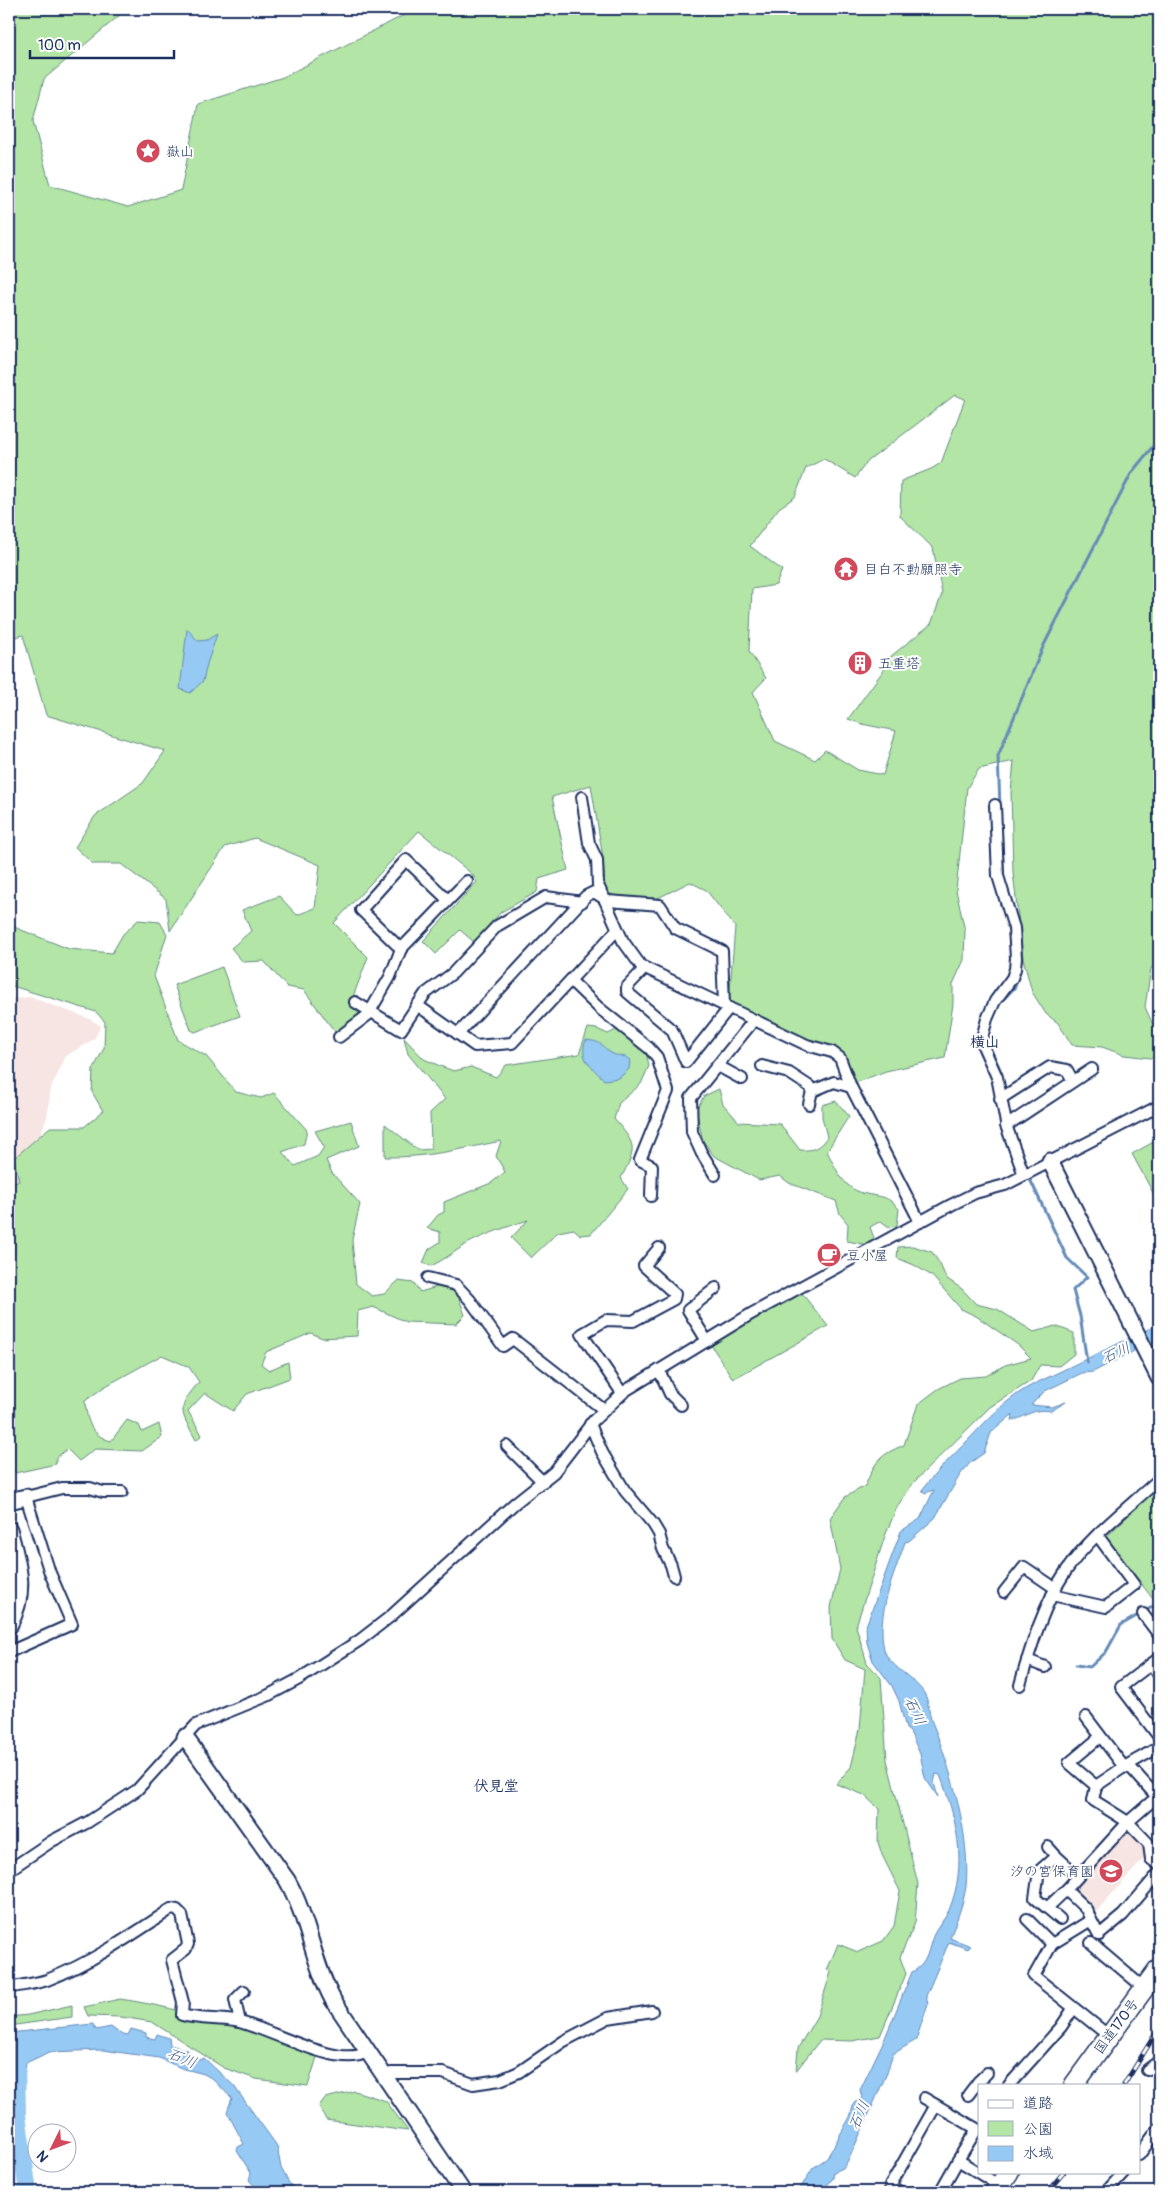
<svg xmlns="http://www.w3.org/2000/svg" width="1168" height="2201" viewBox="0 0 1168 2201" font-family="Pangolin,'Klee One',sans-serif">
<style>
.built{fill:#f6e5e2}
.green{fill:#b2e5a6;stroke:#668a82;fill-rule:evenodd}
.water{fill:#96c9f3;stroke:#658bb7}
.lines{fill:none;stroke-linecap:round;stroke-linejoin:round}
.stream{stroke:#658bb7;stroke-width:3}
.river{stroke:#96c9f3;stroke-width:18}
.street-casing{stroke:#1b2f5e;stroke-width:14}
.secondary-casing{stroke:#1b2f5e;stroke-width:19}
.highway-casing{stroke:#1b2f5e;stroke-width:22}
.street{stroke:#fff;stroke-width:10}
.secondary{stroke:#fff;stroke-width:15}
.highway{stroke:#fff;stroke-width:19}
.rail-casing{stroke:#1b2f5e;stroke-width:5}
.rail{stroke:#fff;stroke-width:3;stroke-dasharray:9;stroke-linecap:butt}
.labels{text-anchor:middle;stroke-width:4;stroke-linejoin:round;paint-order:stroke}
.poi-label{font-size:14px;fill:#1b2f5e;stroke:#fff;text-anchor:start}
.street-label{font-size:14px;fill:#1b2f5e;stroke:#fff}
.neighbourhood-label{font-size:15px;font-weight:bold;fill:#1b2f5e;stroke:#fff}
.water-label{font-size:15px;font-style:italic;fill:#405d8b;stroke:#fff}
</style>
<rect width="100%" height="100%" fill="#fff"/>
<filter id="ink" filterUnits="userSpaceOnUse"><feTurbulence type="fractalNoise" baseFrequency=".02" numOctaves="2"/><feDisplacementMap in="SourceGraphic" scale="10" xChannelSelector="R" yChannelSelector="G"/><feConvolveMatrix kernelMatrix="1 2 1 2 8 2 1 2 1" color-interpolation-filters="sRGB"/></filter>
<g filter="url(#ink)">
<!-- built -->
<g class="built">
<path d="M30 997 90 1019 101 1026 94 1039 66 1056 51 1088 47 1117 22 1183 9 1184V999Z"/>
<path d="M1132 1832 1145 1845 1146 1856 1094 1914 1076 1897 1073 1888 1123 1833Z"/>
</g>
<!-- green -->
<g class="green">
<path d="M9 9H113L120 15 44 79 33 121 50 185 128 207 181 190 198 104 283 77 416 9H1149L1159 30V964L1151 968 1145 1007 1159 1038V1059L1124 1055 1102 1047 1072 1045 1058 1023 1046 1014 1032 992 1023 958 1013 873 1011 792 1014 761 979 769 967 788 956 890 965 931 964 960 953 984V1004L945 1058 886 1071 855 1083 843 1053 808 1040 729 1001 735 927 706 890 690 882 658 898H616L605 889 603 858 591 785 552 797 568 870 539 879 537 892 501 912 474 942 460 930 436 954 423 941 477 882 472 874 419 831 334 923 368 957 350 1005 360 1015 335 1032 304 990 287 987 264 961 243 962 231 948 251 931 242 910 279 896 297 915 315 908 320 865 255 838 225 847 170 931 166 899 121 864H93L75 847 95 816 143 783 165 751 46 715 23 635 9 639ZM955 395 965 399 941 463 931 469 901 481 900 516 933 548 942 594 931 624 890 657 888 664 848 719 862 724 896 731 883 775 858 770 825 750 815 760 775 741 753 692 766 678 749 651 752 589 776 585 782 570 750 546 779 508 795 497 806 468 824 459 855 478 867 462Z"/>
<path d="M138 920 160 922 167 934 154 976 178 1040 206 1056 236 1092 261 1098 274 1093 307 1130 304 1144 282 1152 295 1166 318 1156 324 1147 315 1131 351 1121 359 1146 326 1160 332 1173 360 1204 352 1240 356 1284 372 1296 384 1294 398 1281 414 1283 420 1292 440 1286 456 1290 465 1315 456 1324 406 1322 373 1307 358 1311 357 1336 322 1338 311 1333 266 1352 261 1364 269 1370 288 1362 290 1378 247 1394 233 1411 205 1393 188 1411 202 1435 196 1440C180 1411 176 1409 199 1382L189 1367 162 1355 104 1387 85 1401C87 1420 90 1435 111 1441L127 1420 139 1425 142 1432 159 1424 162 1437 142 1451 95 1449 79 1461 67 1449 56 1458V1464L15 1473 9 1459V1183L19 1181 14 1158 50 1127H84L103 1111 92 1092 93 1070 104 1048 105 1022 96 1012 9 985V925L69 949 112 953 123 934Z"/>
<path d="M222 967 240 1016 195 1032 191 1030 174 985Z"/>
<path d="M588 1028 597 1029 608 1034 618 1029 646 1051 649 1066 641 1084 619 1103 614 1119C637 1145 637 1148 621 1178L628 1189 591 1234 580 1235 574 1229 558 1232 531 1258 511 1238 528 1220C507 1227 485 1234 465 1245 454 1252 444 1260 431 1266L423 1263 429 1249 440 1242V1232L427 1228 438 1215 444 1212V1202L491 1183 505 1172 496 1156 501 1141C462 1149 424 1158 385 1157V1124L418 1150 431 1149 430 1113 445 1099 408 1054 404 1038 424 1059 440 1066 454 1071 471 1067 496 1077 506 1065 579 1054Z"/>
<path d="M719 1089 723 1104 739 1122 780 1124 800 1150C813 1151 819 1148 827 1137L822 1117V1105L836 1101 849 1116 827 1151C834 1165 842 1185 857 1191 876 1199 884 1191 899 1209L897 1226 889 1227 881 1221 870 1227 874 1238 868 1245 847 1241 848 1224 840 1214 836 1201 789 1183 780 1176 759 1180 714 1156 703 1141 696 1110 704 1096Z"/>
<path d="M1157 1140 1159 1143V1204L1132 1154Z"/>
<path d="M913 1246 932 1252 940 1264 946 1278 962 1289 976 1304 997 1309 1034 1332 1055 1326 1074 1333V1354L1059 1366 1040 1365 1031 1381 990 1407 914 1482 897 1507 885 1536 856 1626 867 1663 881 1678 887 1760 918 1884 915 1923 900 1957 906 1974 880 2036 852 2041 820 2040 796 2071 798 2048 817 2016 831 1972 827 1970 838 1944 858 1952 883 1941 894 1926 900 1891 882 1855 878 1842 879 1809 864 1795 836 1784 851 1767 860 1729 865 1669 845 1660 832 1639 831 1607 840 1569 830 1518 845 1497 865 1486C875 1462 879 1455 904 1445L918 1404 938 1389 960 1378 986 1376 1005 1365 1031 1358 1018 1345 976 1316 961 1309 932 1276 914 1265 897 1258 898 1247Z"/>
<path d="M800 1291 828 1326 733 1379 711 1345Z"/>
<path d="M1159 1486V1596L1153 1599 1105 1538Z"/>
<path d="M120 1999C188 2009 253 2031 318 2054L308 2086 256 2079 224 2068 152 2022 121 2017 88 2016 84 2007Z"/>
<path d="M72 2005V2017L9 2026V2017L28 2015Z"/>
<path d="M355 2091 386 2101 408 2131 326 2120 319 2106 325 2098Z"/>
</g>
<!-- water -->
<g class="water">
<path d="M187 629 198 641 207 640 217 634 207 664 203 681 190 693 180 689Z"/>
<path d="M586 1040C603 1042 599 1044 611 1053 617 1057 623 1054 630 1060L629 1069 619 1078 604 1080C592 1066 578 1060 586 1040Z"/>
<path d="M1159 1324V1341L1151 1342 1133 1348 1134 1351 1093 1372 1082 1373 1045 1391 1031 1405 1052 1407 1066 1402 1051 1411C1033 1408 1028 1416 1012 1421L1013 1414 991 1433 984 1453 970 1463 960 1475 935 1518 909 1541 905 1542C894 1576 876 1613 884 1649 887 1665 915 1678 924 1693 929 1701 928 1711 932 1722 951 1768 971 1837 966 1887 963 1905 956 1922 950 1938L971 1946 968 1949 949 1942 926 1996 928 2004 916 2040 893 2054 887 2073 849 2159 843 2168 834 2172 833 2178 822 2192H798L813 2168 827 2158 850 2117 854 2103 862 2098 860 2090 885 2038 912 1972C929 1963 927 1950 934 1934 938 1926 945 1919 949 1910 968 1864 957 1821 940 1775L936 1774 934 1783 938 1797 925 1778 920 1754 910 1732 906 1729 899 1701 892 1686 873 1661 867 1643 866 1626 901 1531 920 1519 934 1490 925 1493 922 1490C936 1471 953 1456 969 1439 990 1417 1007 1398 1034 1384Z"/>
<path d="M93 2024 96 2030 111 2027 119 2033 128 2035 131 2029 146 2033V2037L155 2039 157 2034 169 2038 170 2045 187 2050 192 2056 200 2060 204 2058 234 2086 277 2146 281 2168 289 2183 297 2192H260L249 2180 251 2173 237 2151 238 2147 244 2144 227 2112 232 2098 211 2078 204 2074 181 2068 159 2058 103 2050 49 2052 26 2063 23 2084 14 2086 9 2069V2033Z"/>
</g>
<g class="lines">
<!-- stream -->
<g class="stream">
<path d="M1000 806 998 756 1043 647 1132 472 1159 439"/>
<path d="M1001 825 1004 881"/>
<path d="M1007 889 1012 904"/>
<path d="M997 1006 1015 987 1017 977"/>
<path d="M988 1038C989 1053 1000 1063 1002 1078"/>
<path d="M1028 1175 1067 1258 1087 1277 1073 1290 1080 1316 1087 1362"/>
<path d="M1076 1665 1090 1667 1106 1652 1121 1625 1159 1603"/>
</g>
<!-- river -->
<path class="river" d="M16 2061 17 2115 28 2192"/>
<defs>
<g id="street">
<path d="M582 797 589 843 597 860 598 885 623 941 641 966 807 1045 832 1052 840 1058 851 1087 920 1222"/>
<path d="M995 805 998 876 1014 928 1016 958 1015 969 1012 978 995 1001 987 1019 983 1034V1046L997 1077 1007 1128 1024 1175"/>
<path d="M401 949 361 910 406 860 448 900"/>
<path d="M645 968 627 987V992L672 1030 686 1062 729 1008"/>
<path d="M571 981 599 1008 649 1048 657 1057 668 1091 640 1160 652 1166 651 1196"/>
<path d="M355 1002 401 1030 425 994 453 973 497 926 546 897 582 902"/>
<path d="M417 1005 475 1046 512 1043 617 930"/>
<path d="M458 1034 586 896 594 892 608 901 660 905 675 928 722 951 724 1005"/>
<path d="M339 1037 368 1015 390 977 401 949 467 881"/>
<path d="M718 1066 742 1079"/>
<path d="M762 1066 789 1073 815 1090 834 1082 851 1087"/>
<path d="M1000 1099 1050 1067 1067 1070 1073 1081"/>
<path d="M809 1104 812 1091 815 1090"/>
<path d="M1006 1126 1092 1069"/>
<path d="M715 1175 701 1152 692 1132 691 1098 754 1020"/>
<path d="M428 1278 456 1285 470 1300 503 1346 513 1339 604 1410"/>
<path d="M707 1341 688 1310 716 1288"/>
<path d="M659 1370 670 1394 681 1405"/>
<path d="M622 1393 582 1334 606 1320 633 1321 674 1299 675 1294 644 1266 659 1248"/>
<path d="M590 1424 602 1452 625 1491 653 1524 659 1534 663 1549 671 1565 674 1576"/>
<path d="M507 1446 543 1482"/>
<path d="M1004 1592 1024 1567 1055 1588"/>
<path d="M1052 1595 1106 1607 1134 1585 1098 1536"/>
<path d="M1143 1614 1159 1635"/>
<path d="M9 1652 72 1624 50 1573 26 1497 62 1488H90L103 1492H122"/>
<path d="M1159 1658 1121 1687 1159 1737"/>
<path d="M1027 1660 1045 1667"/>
<path d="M1151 1664 1159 1675"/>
<path d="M1020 1685C1030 1649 1044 1603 1066 1571 1090 1536 1128 1508 1159 1479"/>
<path d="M1086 1717 1124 1767 1132 1769 1157 1797"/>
<path d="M1159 1747 1124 1767 1096 1786 1093 1800 1128 1822 1149 1844 1151 1859 1159 1865"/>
<path d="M1096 1786 1069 1763 1100 1737"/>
<path d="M1056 1856 1078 1876"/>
<path d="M9 1870 52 1841 88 1822 137 1790 196 1725 267 1696 299 1679 360 1640 391 1616 515 1503 554 1472 594 1420 625 1391 751 1314 951 1205 975 1193 1005 1185 1159 1106"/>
<path d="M1047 1908 1035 1898 1039 1871 1056 1856 1048 1847"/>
<path d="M1027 1919 1052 1944"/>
<path d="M1060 1919 1047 1908 1066 1890"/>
<path d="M1091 1920 1099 1935 1123 1915 1159 1873"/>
<path d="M1091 1943 1144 1988"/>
<path d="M9 1988C21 1985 35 1984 47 1980 91 1963 132 1935 171 1909L177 1910 182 1915 188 1944 186 1949 172 1960 183 2002 182 2015C200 2020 218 2018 235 2021 268 2027 338 2070 367 2052"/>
<path d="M240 2022 235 2000 244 1991"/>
<path d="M1109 2036 1034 1976 1052 1944 1091 1920 1086 1909 1066 1890 1128 1822 1159 1795"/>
<path d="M1147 2070 1159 2061"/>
<path d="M385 2078 391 2073H443L473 2084 500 2080 519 2072 564 2041 608 2018 652 2011"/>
<path d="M978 2082 987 2073"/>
<path d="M1009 2085 1061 2027 1073 2009"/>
<path d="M968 2095 978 2082 981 2085"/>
<path d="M924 2098 977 2129 958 2160 1000 2186"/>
<path d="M1139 2155 1159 2128"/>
<path d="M900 2192 890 2186 936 2105"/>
<path d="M940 2192 958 2160"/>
<path d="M1106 2192 1124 2172"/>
</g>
<g id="secondary">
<path d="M1050 1161 1159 1378"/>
<path d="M9 1501 26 1497"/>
<path d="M9 1529C18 1565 28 1590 9 1626"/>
<path d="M185 1737 287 1880C309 1919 312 1961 333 2000L463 2192"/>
</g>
<g id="highway">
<path d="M1074 2085 1159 1968"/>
<path d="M995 2192 1009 2172"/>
</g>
</defs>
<!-- street casing -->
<use href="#street" class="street-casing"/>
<!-- secondary casing -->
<use href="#secondary" class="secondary-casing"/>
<!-- highway casing -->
<use href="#highway" class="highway-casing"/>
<!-- street -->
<use href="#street" class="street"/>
<!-- secondary -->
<use href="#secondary" class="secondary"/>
<!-- highway -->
<use href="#highway" class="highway"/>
<defs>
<g id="rail">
<path d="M1124 2085 1159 2028"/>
<path d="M1047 2192 1064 2172"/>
</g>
</defs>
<!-- rail casing -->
<use href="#rail" class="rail-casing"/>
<!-- rail -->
<use href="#rail" class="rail"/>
</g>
</g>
<!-- icons -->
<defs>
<symbol id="sight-disc" viewBox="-11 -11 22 22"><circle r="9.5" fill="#d1495b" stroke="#fff"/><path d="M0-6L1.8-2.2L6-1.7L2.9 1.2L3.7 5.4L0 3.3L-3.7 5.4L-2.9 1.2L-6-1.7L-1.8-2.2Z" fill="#fff"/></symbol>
<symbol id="temple-disc" viewBox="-11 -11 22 22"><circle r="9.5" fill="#d1495b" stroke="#fff"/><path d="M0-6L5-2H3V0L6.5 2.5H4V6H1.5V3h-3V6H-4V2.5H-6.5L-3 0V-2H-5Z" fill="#fff"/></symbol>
<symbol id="building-disc" viewBox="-11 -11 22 22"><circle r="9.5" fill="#d1495b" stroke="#fff"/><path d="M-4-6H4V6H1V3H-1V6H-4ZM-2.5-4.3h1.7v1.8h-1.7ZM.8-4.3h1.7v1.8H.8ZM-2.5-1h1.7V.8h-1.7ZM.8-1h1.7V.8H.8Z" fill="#fff"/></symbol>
<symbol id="cafe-disc" viewBox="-11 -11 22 22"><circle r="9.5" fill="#d1495b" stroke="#fff"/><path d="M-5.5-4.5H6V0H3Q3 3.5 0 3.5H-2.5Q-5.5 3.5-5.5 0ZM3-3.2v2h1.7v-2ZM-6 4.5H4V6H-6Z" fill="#fff"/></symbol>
<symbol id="school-disc" viewBox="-11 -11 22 22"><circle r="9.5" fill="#d1495b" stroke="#fff"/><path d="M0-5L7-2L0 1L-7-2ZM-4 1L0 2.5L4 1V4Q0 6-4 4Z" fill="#fff"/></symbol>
</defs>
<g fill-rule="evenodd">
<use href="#sight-disc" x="134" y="137" width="28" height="28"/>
<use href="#temple-disc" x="832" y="555" width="28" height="28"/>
<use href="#building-disc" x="846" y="649" width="28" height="28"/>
<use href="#cafe-disc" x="815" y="1241" width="28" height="28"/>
<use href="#school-disc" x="1097" y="1857" width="28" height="28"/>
</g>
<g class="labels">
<!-- poi labels -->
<g class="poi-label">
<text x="166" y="156">嶽山</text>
<text x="864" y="574">目白不動願照寺</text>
<text x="878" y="668">五重塔</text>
<text x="846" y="1260">豆小屋</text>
<text x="1094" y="1876" text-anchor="end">汐の宮保育園</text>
</g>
<!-- street labels -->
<g class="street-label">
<text transform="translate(1116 2026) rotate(-54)" y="5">国道170号</text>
</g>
<!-- neighbourhood labels -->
<g class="neighbourhood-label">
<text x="985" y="1047">横山</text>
<text x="496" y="1791">伏見堂</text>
</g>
<!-- water labels -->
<g class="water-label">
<text transform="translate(1116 1353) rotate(-25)" y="5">石川</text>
<text transform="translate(915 1711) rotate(65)" y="5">石川</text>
<text transform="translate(182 2058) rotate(22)" y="5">石川</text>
<text transform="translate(859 2115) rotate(-66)" y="5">石川</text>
</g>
</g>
<!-- margin -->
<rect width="1168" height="2201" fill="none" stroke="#fff" stroke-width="30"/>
<rect x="15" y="15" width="1138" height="2171" fill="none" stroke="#1b2f5e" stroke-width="2" filter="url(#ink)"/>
<!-- legend -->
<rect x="978" y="2084" width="162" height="90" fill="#ffffff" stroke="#a4acbf"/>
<rect x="988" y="2100" width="25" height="8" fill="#ffffff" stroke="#a4acbf"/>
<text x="1023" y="2108" font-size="15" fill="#1b2f5e">道路</text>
<rect x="988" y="2121" width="25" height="15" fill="#b2e5a6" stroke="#a4acbf"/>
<text x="1023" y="2134" font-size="15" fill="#1b2f5e">公園</text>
<rect x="988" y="2146" width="25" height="15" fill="#96c9f3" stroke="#a4acbf"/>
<text x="1023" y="2158" font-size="15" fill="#1b2f5e">水域</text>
<!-- north arrow -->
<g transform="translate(52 2148) rotate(228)"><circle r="24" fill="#ffffff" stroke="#a4acbf"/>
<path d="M0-4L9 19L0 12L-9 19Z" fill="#d1495b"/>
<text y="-8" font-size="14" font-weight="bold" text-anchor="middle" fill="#1b2f5e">N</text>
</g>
<!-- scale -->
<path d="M30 50v8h144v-8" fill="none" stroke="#1b2f5e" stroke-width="2.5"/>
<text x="38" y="50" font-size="15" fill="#1b2f5e" stroke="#ffffff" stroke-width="4" paint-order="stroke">100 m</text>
</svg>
